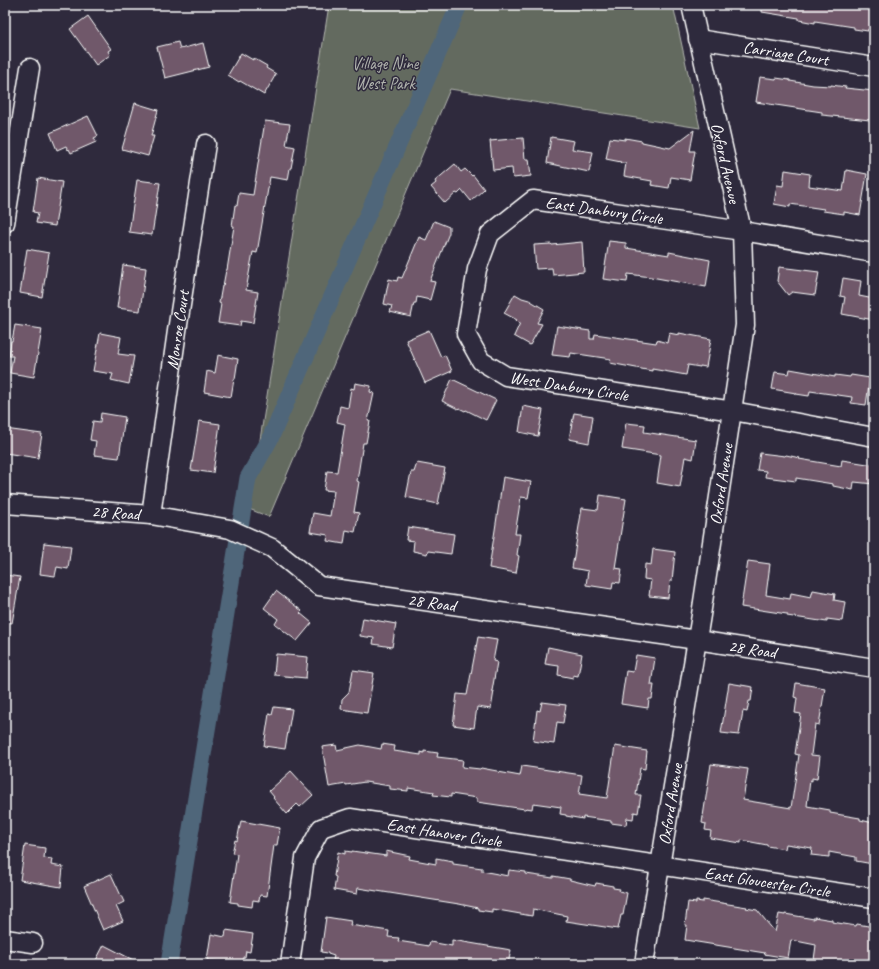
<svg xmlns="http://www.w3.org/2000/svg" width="879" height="969" viewBox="0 0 879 969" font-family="Caveat,sans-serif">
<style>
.green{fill:#646b5f;stroke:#b2b5af}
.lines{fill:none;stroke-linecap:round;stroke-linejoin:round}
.canal{stroke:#4f667a;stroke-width:17}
.building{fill:#70596a;stroke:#fff}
.minor-casing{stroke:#fff;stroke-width:21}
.minor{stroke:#2f2a3d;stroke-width:18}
.labels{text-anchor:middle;stroke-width:3;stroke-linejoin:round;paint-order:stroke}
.street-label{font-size:17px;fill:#fff;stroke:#2f2a3d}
.park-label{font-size:17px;fill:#b2b5af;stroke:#2f2a3d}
</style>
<rect width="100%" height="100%" fill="#2f2a3d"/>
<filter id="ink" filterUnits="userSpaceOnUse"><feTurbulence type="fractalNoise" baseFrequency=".025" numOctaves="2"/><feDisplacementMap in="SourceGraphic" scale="8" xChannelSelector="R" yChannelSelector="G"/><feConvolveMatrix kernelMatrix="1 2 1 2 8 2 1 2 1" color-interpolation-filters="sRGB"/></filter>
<g filter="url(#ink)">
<!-- green -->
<path class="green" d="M329 5H673L700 128 450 89 269 517 249 509Z"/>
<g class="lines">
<!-- canal -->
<path class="canal" d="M169 964 248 478 270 439 459 5"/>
</g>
<!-- building -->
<g class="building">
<path d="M762 5H854L874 8V30L868 29V31L854 29V27L815 21V23L799 20V18L762 12Z"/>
<path d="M88 16 111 49 108 51 110 55 96 65 70 29Z"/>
<path d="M178 42 180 49 203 43 209 67 165 78 157 47Z"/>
<path d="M241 53 253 60V58L267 66 266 68 276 74 264 95 240 81 239 82 228 75Z"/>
<path d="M760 77 776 79V78L790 80V81L813 85 831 86V85L846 87 845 88 874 91V119H870V120L822 115V112L756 102Z"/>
<path d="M135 103 158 110 151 136H154L148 156 122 149Z"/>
<path d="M88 116 98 136 94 138 96 142 71 153 69 149 68 150 66 146 57 150 50 133Z"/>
<path d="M265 121 290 124 286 145 295 147 291 168H290L288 180 270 177 257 253 253 252 246 290 258 292 253 323 241 321 240 326 218 323 221 304 219 303 222 286H223L226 270H227L234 226H232L235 205 237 206 239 193 253 195Z"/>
<path d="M694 130 690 151H695L690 180 671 177 669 188 651 185 652 181 624 176 626 163H620L621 162 606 159 610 138 625 140V138L642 141V142L670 148Z"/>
<path d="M551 137 574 141 572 149 593 152 589 172 547 163Z"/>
<path d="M523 138 525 159H529L531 176 513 178 512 168 493 170 490 141Z"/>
<path d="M455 164 461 172 465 169 472 176 473 175 484 189 471 201 462 190 458 194 456 193 445 203 431 187 436 183 435 181Z"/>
<path d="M785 170 810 174 809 186 843 191 846 170 867 174 860 215 844 212V214L823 211 824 209 790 204V207L774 204 777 185 783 186Z"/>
<path d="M38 178 62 182 55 226 36 223 38 213 33 212Z"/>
<path d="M137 180 160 183 152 235 129 232Z"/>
<path d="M434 221 449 227V233L430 281 435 282 430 300 417 297 416 303H414L411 317 390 312 392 306 384 304 389 279 397 281 398 277 402 278 419 237 426 240Z"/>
<path d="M609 241 626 243V248L669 255V252L710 260 706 287 651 277 628 274 627 282 603 279Z"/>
<path d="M582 242 584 272 553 275 552 268 536 269 534 245 551 244 552 245Z"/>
<path d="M27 249 49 253 42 297 20 293Z"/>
<path d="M123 265 146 268 140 311 117 308Z"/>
<path d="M779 267 819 272 815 295 792 292 788 295 777 281Z"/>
<path d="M843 278 861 281 859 296 874 299V320L842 314 845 297 840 296Z"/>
<path d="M515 294 522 298 529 300 544 309 537 323 542 324 530 345 514 336 520 323 516 321 517 320 504 313Z"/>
<path d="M15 325 42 329 34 377 10 373 13 356H9L11 341H12Z"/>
<path d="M557 326 590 331V339H594L595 334 656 343 657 340 667 343 669 333 679 335V333L711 339 706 367 700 366V367L688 365 686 375 652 369V371L610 363 611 359 571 353 570 357 552 355Z"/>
<path d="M429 330 441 357 445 355 452 371 425 383 406 340Z"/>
<path d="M100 333 121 337 118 354 134 356 129 384 111 380 113 374 93 371Z"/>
<path d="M218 355 238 359 235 379H234L231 397 204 392 207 371 215 373Z"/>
<path d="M790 369 835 377V375L850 377 851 375 870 378 866 405 851 403 852 397 810 391 809 396 796 394V393L772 389 775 372 789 374Z"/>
<path d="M452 379 496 400 486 420 466 410 465 411 459 408 458 409 442 401Z"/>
<path d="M355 383 371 386 370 392 374 393 368 421H370L366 443H363L357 481 359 482 354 512 359 513 355 532 346 530 344 544 327 541 328 535 310 532 313 513 330 516 334 491 324 490 327 471 337 472 345 424 337 422 340 406 348 408 351 388 354 389Z"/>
<path d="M523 406 543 410 538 436 519 432Z"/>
<path d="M101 413 125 417 119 458 94 455 96 441 90 440 93 421 100 422Z"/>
<path d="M574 413 593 416 589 443 569 439Z"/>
<path d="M199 421 220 424 213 473 191 470Z"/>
<path d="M626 423 645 425 644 432 696 440 693 459 685 457 680 487 657 483 661 455 622 449Z"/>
<path d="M5 429 42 434 38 458 5 453Z"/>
<path d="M760 453 785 456 786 455 800 458 799 459 841 466 842 460 874 465V484L854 482 853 490 833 486V484L796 478V481L765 477 766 471 757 470Z"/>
<path d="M417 463 445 468 438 504 406 497 411 472H414Z"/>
<path d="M503 477 531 482 528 498 521 497 515 534H520L517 555 519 556 516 573 489 568 495 530Z"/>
<path d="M600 495 626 499 615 568 622 569 620 583 613 582 612 589 586 585 588 571 572 568 582 508 598 510Z"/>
<path d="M408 527 454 534 451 554 428 551 427 554 413 551 414 541 406 540Z"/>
<path d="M44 543 71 546 68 569 57 567 55 576 40 574Z"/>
<path d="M653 549 675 552 672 581H670L668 598 649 596 651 580 644 579 645 564 651 565Z"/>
<path d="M748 561 770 564 766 595 790 599 791 593 811 597 813 590 835 594 834 600 845 602 842 621 827 619V622L787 616V614L741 607Z"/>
<path d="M5 575 20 577 12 623 5 622Z"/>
<path d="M276 591 302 611 300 613 312 623 297 641 275 624 278 619 264 608Z"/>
<path d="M363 618 396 624 392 647 373 644 374 638 360 636Z"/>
<path d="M478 637 497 640 493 661 497 662 492 691H494L491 709 477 707 474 728 453 725 457 694 467 695Z"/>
<path d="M548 647 582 654 578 676 573 675V678L558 675 559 666 545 664Z"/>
<path d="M276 654 308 657 306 678 274 675Z"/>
<path d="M636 655 655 658 651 685H654L652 699H649L648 708 621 704 626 671 633 672Z"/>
<path d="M353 670 374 673 367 713 341 709 342 699 349 692Z"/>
<path d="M729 683 753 687 751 701H749L747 712 743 711 739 735 721 733Z"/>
<path d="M796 683 825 688 819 725 815 724 811 755 820 756 817 779 812 778V781L810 780 807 806 830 810V813L860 818V820L874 823V856L873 864 856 861V857L829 852V857L811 855 812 848 786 844 785 849 767 846V845L741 840V843L710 838 711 831 705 830 706 824 702 823 711 764 748 769 743 800 791 808 799 755 795 754 801 714 795 713 797 698 794 697Z"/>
<path d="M542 702 566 705 563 723 557 722 554 744 533 741 537 710 540 711Z"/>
<path d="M274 707 292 709 285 749 264 746 269 714 272 715Z"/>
<path d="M382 744 395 746 394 751 421 755V752L424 753V751L438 753 437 757 463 760 462 767 480 769 481 768 497 771 498 772 520 776 522 766 582 775 579 794 607 798 615 746 647 751 645 769 640 768 636 795H641L638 813 634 812 633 819 627 818 626 825 611 823V821L583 817V819L566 816V815L560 814 561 807 533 803 532 809 526 808 525 809 477 802V798L451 794V797L433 795 434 792 408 788V791L390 789V786L365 782 346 785V784L329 787 322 747 336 745 337 750 360 745 381 749Z"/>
<path d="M291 771 313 795 300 807 297 804 287 814 273 798 274 797 269 791Z"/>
<path d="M241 821 280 828 277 845H274L267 896 260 895 259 901 253 900 252 907 238 905V903L230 902 237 854 232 853 235 840 237 841Z"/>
<path d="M25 845 45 848 44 858 52 859 51 865 63 867 61 887 20 880Z"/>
<path d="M345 851 352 852V851L386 856V851L410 856 409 859 436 864V858L453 861V864L482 868V871L508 876 509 870 526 872V874L553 878V876L570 879V880L595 886 596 883 613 886V888L620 889 619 891 627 893 623 915H621L618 929 566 921 567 916 533 909 532 916 492 909V912L478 910V908L459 904 358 888 357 894 334 890 336 877 334 876 338 852 345 854Z"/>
<path d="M111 874 124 902 116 906 123 921 103 930 84 886Z"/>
<path d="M703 900 747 907 746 908 757 910 775 932 779 914 785 915V914L814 919V917L832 920V922L856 926 857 924 874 927V964H838L814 960 816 945 791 940 788 958 764 954 765 953 685 940 687 925H685L688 902 696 903V901L703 902Z"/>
<path d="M326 917 351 921 350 925 389 931 388 937 399 938 398 941 429 946 430 942 452 946V940L511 950 508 964H358L333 960 334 956 328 954V953L321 952Z"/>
<path d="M226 930 253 934 250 952 246 951 245 957H243V964H235L207 960 211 934 225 937Z"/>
<path d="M104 945 141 964H94Z"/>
</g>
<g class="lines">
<defs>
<g id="minor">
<path id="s1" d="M698 39 874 67"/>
<path d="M5 223 30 68"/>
<path id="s2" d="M874 253 742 231 533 200 490 234 477 269 466 334 481 361 506 376 733 411 874 437"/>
<path id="s3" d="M5 504 151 515 230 529 272 548 319 586 697 640 874 668"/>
<path id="s4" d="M151 515 177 331 206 144"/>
<path d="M5 939 33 943"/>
<path id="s5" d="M290 964 305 858 321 828 350 818 874 898"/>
<path id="s6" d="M644 964 701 615 745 325 742 231 691 5"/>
</g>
</defs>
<!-- minor casing -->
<use href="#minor" class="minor-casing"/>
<!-- minor -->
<use href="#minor" class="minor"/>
</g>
</g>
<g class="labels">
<!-- street labels -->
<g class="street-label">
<text dy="6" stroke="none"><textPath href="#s1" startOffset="89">Carriage Court</textPath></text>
<text transform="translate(726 163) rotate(77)" y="6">Oxford Avenue</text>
<text transform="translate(604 210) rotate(8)" y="6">East Danbury Circle</text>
<text dy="6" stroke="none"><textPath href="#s4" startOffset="187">Monroe Court</textPath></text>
<text dy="6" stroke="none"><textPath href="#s2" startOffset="627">West Danbury Circle</textPath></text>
<text dy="6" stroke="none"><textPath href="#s6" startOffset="486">Oxford Avenue</textPath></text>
<text dy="6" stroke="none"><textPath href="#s3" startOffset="111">28 Road</textPath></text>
<text dy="6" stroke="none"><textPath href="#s3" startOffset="447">28 Road</textPath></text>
<text dy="6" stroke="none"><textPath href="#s3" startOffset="771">28 Road</textPath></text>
<text dy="6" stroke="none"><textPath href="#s6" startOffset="162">Oxford Avenue</textPath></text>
<text dy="6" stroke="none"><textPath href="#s5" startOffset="267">East Hanover Circle</textPath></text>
<text dy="6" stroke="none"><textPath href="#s5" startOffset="594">East Gloucester Circle</textPath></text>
</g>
<!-- park labels -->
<g class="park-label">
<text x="385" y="69">Village Nine<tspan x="385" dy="20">West Park</tspan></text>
</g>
</g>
<!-- margin -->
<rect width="879" height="969" fill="none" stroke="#2f2a3d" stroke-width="20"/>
<rect x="10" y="10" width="859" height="949" fill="none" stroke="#fff" stroke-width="1.5" filter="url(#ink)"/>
</svg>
